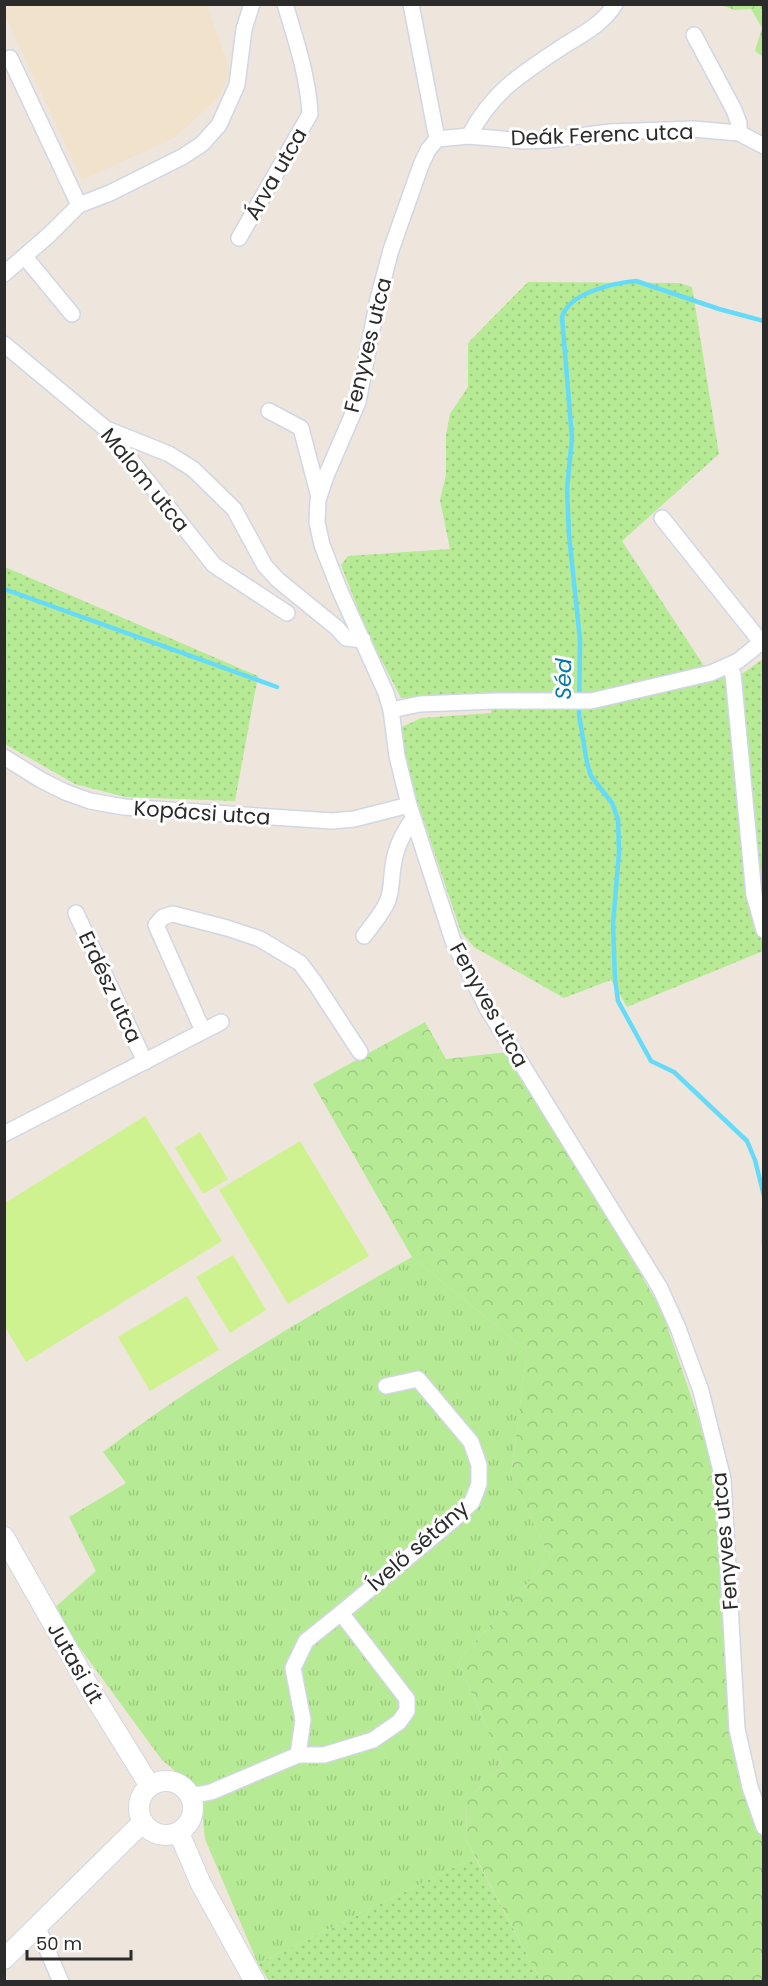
<svg xmlns="http://www.w3.org/2000/svg" width="768" height="1986" viewBox="0 0 768 1986" font-family="Poppins,sans-serif">
<style>
.education{fill:#f1e2cb}
.grass{fill:url(#grass-tufts)}
.forest{fill:url(#forest-crowns)}
.park{fill:url(#park-dots)}
.pitch{fill:#cef28f}
.lines{fill:none;stroke-linecap:round;stroke-linejoin:round}
.stream{stroke:#66dbf9;stroke-width:4.5}
.minor-casing{stroke:#d1d6e5;stroke-width:18}
.tertiary-casing{stroke:#d1d6e5;stroke-width:22}
.minor{stroke:#fff;stroke-width:15}
.tertiary{stroke:#fff;stroke-width:20}
.labels{text-anchor:middle;stroke-width:6;stroke-linejoin:round;paint-order:stroke}
.street-label{font-size:21px;fill:#2b2b2b;stroke:#fff}
.water-label{font-size:22px;font-style:italic;fill:#017aaa;stroke:#fff}
</style>
<defs>
<pattern id="grass-tufts" width="24" height="20" patternUnits="userSpaceOnUse" patternTransform="scale(1.5)"><rect width="24" height="20" fill="#b6ea94"/><path d="M3 7l-1-3M5 7V3M7 7l1-3M15 17l-1-3M17 17v-4M19 17l1-3" fill="none" stroke="#9dc980"/></pattern>
<pattern id="forest-crowns" width="20" height="18" patternUnits="userSpaceOnUse" patternTransform="scale(1.5)"><rect width="20" height="18" fill="#b6ea94"/><path d="M2 6a3 3 0 1 1 6 0M12 15a3 3 0 1 1 6 0" fill="none" stroke="#9dc980"/></pattern>
<pattern id="park-dots" width="8" height="8" patternUnits="userSpaceOnUse" patternTransform="scale(1.5)"><rect width="8" height="8" fill="#b6ea94"/><path d="M2 2h.1M6 6h.1" fill="none" stroke="#9dc980" stroke-width="1.8" stroke-linecap="round"/></pattern>
</defs>
<rect width="100%" height="100%" fill="#eee6dc"/>
<!-- education -->
<path class="education" d="M11 4 207 5 230 71 218 98 174 138 82 180 5 15 4 11Z"/>
<!-- grass -->
<path class="grass" d="M412 1257 527 1351 511 1475 550 1558 458 1661 503 1766 467 1799 466 1839 475 1857 258 1964 205 1839 200 1792 162 1760 52 1610 96 1571 69 1517 126 1483 103 1452C200 1379 306 1317 412 1257Z"/>
<!-- forest -->
<g class="forest">
<path d="M722 5H763V57L755 51 762 28 751 9 734 10Z"/>
<path d="M425 1022 446 1059 508 1052 548 1104 609 1220 662 1311 713 1461 733 1696 763 1838V1981H541L466 1839 467 1799 503 1766 458 1661 550 1558 511 1475 527 1351 412 1257 313 1084Z"/>
</g>
<!-- park -->
<g class="park">
<path d="M528 282 679 283 692 287 719 454 622 541 708 672 736 678 763 659V951L627 1007 611 980 564 998 474 947 461 932 405 765 400 728 421 718 491 713V696L401 698 367 632 341 565 348 556 450 549 440 500 446 475V435L450 414 468 387V343Z"/>
<path d="M5 567 258 676 235 801 125 797 75 784 5 744Z"/>
<path d="M475 1857 541 1981H269L258 1964Z"/>
</g>
<!-- pitch -->
<g class="pitch">
<path d="M145 1116 222 1241 26 1362 5 1327V1203Z"/>
<path d="M200 1132 228 1179 203 1194 175 1148Z"/>
<path d="M300 1141 369 1256 288 1304 219 1190Z"/>
<path d="M233 1255 266 1310 230 1333 196 1277Z"/>
<path d="M187 1296 219 1350 150 1391 118 1337Z"/>
</g>
<g class="lines">
<!-- stream -->
<g class="stream">
<path d="M764 321 719 309 636 281C613 283 569 293 562 317L572 438 567 489 569 535 580 640 579 715 587 763 591 776 612 803 618 819 619 853 613 924 615 979 618 1001 651 1061 674 1072 747 1141 755 1160 764 1196"/>
<path d="M4 589 277 687"/>
<path d="M764 1208V1244"/>
</g>
<defs>
<g id="minor">
<path d="M411 4 437 139"/>
<path d="M694 35 734 110 739 123V133"/>
<path d="M10 58 79 205"/>
<path d="M469 136C494 89 522 74 565 45 583 34 604 23 615 4"/>
<path d="M437 139 428 150 421 165 391 250 378 299 358 402 326 476 318 500 317 522 322 545 340 591 386 693 391 710 397 756 409 805 453 941 487 1008 660 1288 678 1328 701 1391 723 1479 737 1729 750 1787 764 1827"/>
<path d="M437 139 469 136 524 141 549 140 610 132 693 129 739 133 764 146"/>
<path d="M239 238 310 114C308 76 296 41 285 4"/>
<path d="M25 257 72 314"/>
<path d="M4 274 49 235 79 205 110 193 182 157 202 144 210 135 219 125 237 85 244 29 252 4"/>
<path d="M4 344 106 429 214 565 287 613"/>
<path d="M269 411 301 428 319 497"/>
<path d="M109 430 169 454 193 469 234 509 265 566 278 580 337 628 346 638 363 640"/>
<path d="M662 518 761 642"/>
<path d="M728 666 733 674 754 895 764 930"/>
<path d="M391 710 420 704 495 701H591L711 673 738 661 764 640"/>
<path d="M4 757 41 780 65 792 90 801 124 807 332 821 354 819 409 805"/>
<path d="M76 913 145 1062"/>
<path d="M364 936C372 925 383 913 388 900 392 889 391 879 393 867 395 848 402 834 413 819"/>
<path d="M203 1031 156 925 163 917 173 914 227 928 260 939 300 963 315 983 360 1052"/>
<path d="M4 1134 221 1022"/>
<path d="M298 1755 303 1720 293 1668 306 1641 341 1613"/>
<path d="M190 1796 211 1792 298 1755H324L373 1740 399 1722 407 1711V1699L341 1613 453 1520 472 1502 479 1484V1465L471 1442 418 1379 386 1386"/>
<path d="M37 1926 61 1982"/>
</g>
<g id="tertiary">
<path d="M4 1537 93 1694 150 1786"/>
<circle cx="166" cy="1808" r="27"/>
<path d="M179 1833 201 1884 255 1982"/>
<path d="M4 1959 142 1823"/>
</g>
</defs>
<!-- minor casing -->
<use href="#minor" class="minor-casing"/>
<!-- tertiary casing -->
<use href="#tertiary" class="tertiary-casing"/>
<!-- minor -->
<use href="#minor" class="minor"/>
<!-- tertiary -->
<use href="#tertiary" class="tertiary"/>
</g>
<g class="labels">
<!-- street labels -->
<g class="street-label">
<text transform="translate(602 135) rotate(-2)" y="7">Deák Ferenc utca</text>
<text transform="translate(276 174) rotate(-60)" y="7">Árva utca</text>
<text transform="translate(368 345) rotate(-76)" y="7">Fenyves utca</text>
<text transform="translate(145 480) rotate(51)" y="7">Malom utca</text>
<text transform="translate(202 813) rotate(4)" y="7">Kopácsi utca</text>
<text transform="translate(110 987) rotate(65)" y="7">Erdész utca</text>
<text transform="translate(489 1005) rotate(61)" y="7">Fenyves utca</text>
<text transform="translate(725 1541) rotate(-95)" y="7">Fenyves utca</text>
<text transform="translate(418 1546) rotate(-41)" y="7">Ívelő sétány</text>
<text transform="translate(75 1663) rotate(60)" y="7">Jutasi út</text>
</g>
<!-- water labels -->
<g class="water-label">
<text transform="translate(563 679) rotate(-89)" y="8">Séd</text>
</g>
</g>
<!-- border -->
<rect width="768" height="1986" fill="none" stroke="#2b2b2b" stroke-width="12"/>
<!-- scale -->
<path d="M27 1950v9h104v-9" fill="none" stroke="#2b2b2b" stroke-width="3"/>
<text x="36" y="1950" font-size="18" fill="#2b2b2b" stroke="#ffffff" stroke-width="4.5" paint-order="stroke">50 m</text>
</svg>
